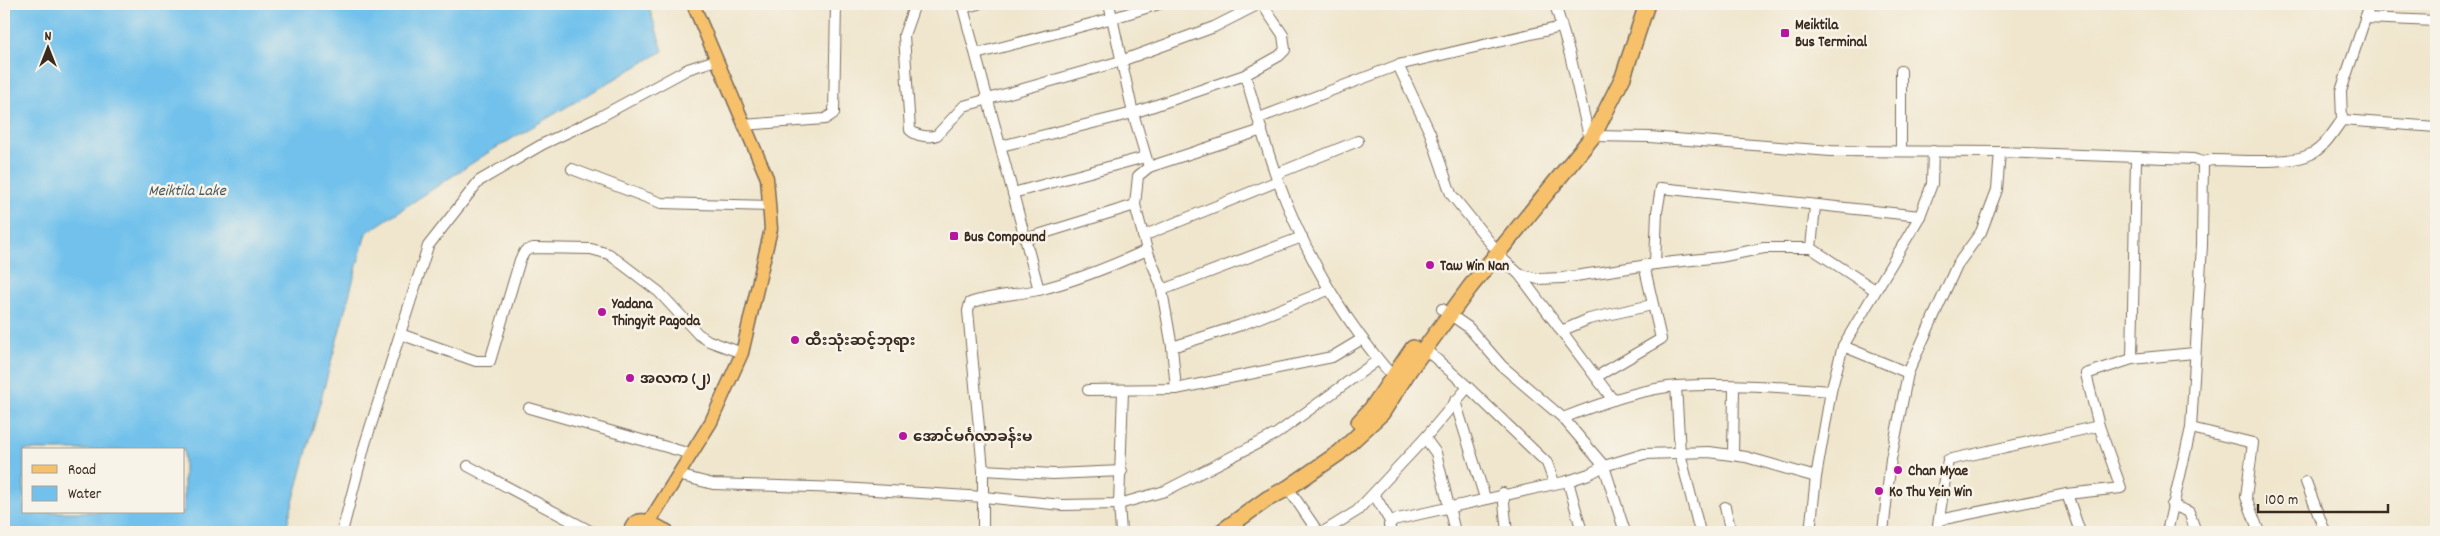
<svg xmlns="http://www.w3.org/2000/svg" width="2440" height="536" viewBox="0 0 2440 536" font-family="Dekko,'Noto Sans Myanmar',sans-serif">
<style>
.water{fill:#71c1ec;stroke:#567685;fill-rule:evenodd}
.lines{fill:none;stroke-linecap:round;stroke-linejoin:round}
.minor-casing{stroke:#7a6c5b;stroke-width:12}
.major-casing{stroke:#7a6c5b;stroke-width:15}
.highway-casing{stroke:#7a6c5b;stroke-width:18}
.minor{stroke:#fff;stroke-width:10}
.major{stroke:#f6c16b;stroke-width:12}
.highway{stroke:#f6c16b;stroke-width:15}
.poi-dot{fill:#b5179e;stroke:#f7f3e8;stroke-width:2}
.labels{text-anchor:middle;stroke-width:5;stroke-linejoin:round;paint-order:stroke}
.poi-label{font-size:15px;font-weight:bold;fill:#3b2a1e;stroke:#f7f3e8;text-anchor:start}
.water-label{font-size:16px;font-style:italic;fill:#4b575c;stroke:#f7f3e8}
</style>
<rect width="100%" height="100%" fill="#f7f3e8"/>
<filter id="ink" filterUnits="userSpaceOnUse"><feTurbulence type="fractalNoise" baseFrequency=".02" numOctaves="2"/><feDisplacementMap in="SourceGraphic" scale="10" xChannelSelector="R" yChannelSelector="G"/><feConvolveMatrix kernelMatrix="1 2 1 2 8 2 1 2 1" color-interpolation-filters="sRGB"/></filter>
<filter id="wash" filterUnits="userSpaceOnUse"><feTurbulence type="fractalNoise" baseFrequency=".0096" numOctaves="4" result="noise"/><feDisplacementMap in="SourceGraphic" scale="20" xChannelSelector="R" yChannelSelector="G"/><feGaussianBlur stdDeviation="1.12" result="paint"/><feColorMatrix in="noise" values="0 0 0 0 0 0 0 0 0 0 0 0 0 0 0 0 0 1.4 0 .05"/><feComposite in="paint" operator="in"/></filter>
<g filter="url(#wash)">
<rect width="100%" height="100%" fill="#f0e6cd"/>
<!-- water -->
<path class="water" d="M4 4H648L663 51 489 152 366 233 285 532H4ZM24 450H184V512H24Z"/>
</g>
<g filter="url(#ink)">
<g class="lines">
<defs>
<g id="minor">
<path d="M915 4 904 35 910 130C916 136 930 138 937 135L964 106 1121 61 1214 27 1259 4"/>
<path d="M962 4 1039 290"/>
<path d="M1109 4 1133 113 1149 167 1138 176 1135 205 1147 250 1161 285 1172 347 1176 389"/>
<path d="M1262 4 1283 35 1285 50 1279 56 1245 75C1256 110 1265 146 1278 181 1305 254 1344 322 1396 380"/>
<path d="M1555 4 1570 55 1588 132 1593 136 1649 137 1831 151 2000 152 2193 159 2203 162 2202 245 2191 428 2167 532"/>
<path d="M2370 4 2341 91 2342 120 2436 127"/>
<path d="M963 8 978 4"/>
<path d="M2365 18 2436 21"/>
<path d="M976 54 1113 18 1159 4"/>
<path d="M1398 65 1430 133 1451 194 1492 245"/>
<path d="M1901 71V151"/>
<path d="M1259 118 1398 65 1561 27"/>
<path d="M743 125 825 119 834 113 836 4"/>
<path d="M1001 146 1133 113 1245 75"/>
<path d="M2203 162 2212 160C2236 160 2290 165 2311 154 2324 148 2334 131 2342 120"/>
<path d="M1149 167 1262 130"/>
<path d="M572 169 661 203 770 206"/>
<path d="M1276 174 1358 141"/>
<path d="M1013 193 1145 157"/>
<path d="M1143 236 1278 181"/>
<path d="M1025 239 1135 205"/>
<path d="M1811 248 1815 206"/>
<path d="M1497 254 1519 274 1538 279 1562 278 1655 264 1720 257 1764 248H1811L1875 290"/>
<path d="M1655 264 1657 212 1661 188 1920 216"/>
<path d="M1519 274 1613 400"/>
<path d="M1162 290 1302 237"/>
<path d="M1442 309 1468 327 1502 366 1563 418 1604 466 1625 532"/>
<path d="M1561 331 1589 319 1652 305"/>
<path d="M400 334 476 361H490L520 260 525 251 533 248 591 249 609 254 659 292 698 334 709 341 742 353"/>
<path d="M1843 346 1908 373"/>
<path d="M1172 347 1241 325 1328 290"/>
<path d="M1425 349 1468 387 1547 463 1554 482"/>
<path d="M2132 359 2136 159"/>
<path d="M1596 377 1661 339 1644 265"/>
<path d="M1676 386 1680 453 1700 532"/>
<path d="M1088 390 1176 389 1332 357 1362 339"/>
<path d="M1455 401 1485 498"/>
<path d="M529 408 691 454"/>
<path d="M1563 418C1598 404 1640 389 1677 386 1728 383 1781 387 1831 391"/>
<path d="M2191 428 2253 443 2246 497 2259 532"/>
<path d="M1425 438 1436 453 1455 532"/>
<path d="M1733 455 1734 387"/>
<path d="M468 466 592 532"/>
<path d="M983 470 1053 474 1122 471"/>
<path d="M678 475 713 484 842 488 984 497 1062 505 1119 504 1165 491 1276 434 1378 360"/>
<path d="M1568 481 1582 532"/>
<path d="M2306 482 2325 532"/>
<path d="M1288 488 1318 532"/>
<path d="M1503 493 1507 532"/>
<path d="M1374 494 1391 523"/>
<path d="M2067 494 2080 532"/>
<path d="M2172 505 2189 512 2196 532"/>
<path d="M1725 507 1731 532"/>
<path d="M1939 520 2067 494 2121 488 2099 426 2086 374 2132 359 2194 353"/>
<path d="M342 532 365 444 428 246 479 181 543 144 596 119 688 69 716 60"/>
<path d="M983 532V470L968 311 970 303C992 295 1015 295 1038 290 1076 281 1112 266 1147 250"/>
<path d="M1121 532 1119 504 1123 391"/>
<path d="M1323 532 1357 511 1425 438 1468 387"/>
<path d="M1391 532 1389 525 1393 520 1568 481 1589 474 1604 466 1644 454 1709 452 1746 457 1816 477"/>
<path d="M1810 532 1816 477 1831 391 1843 346 1920 216 1932 184 1933 151"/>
<path d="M1883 532 1891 459 1908 373 1957 265 1981 232 1997 190 2000 152"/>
<path d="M1937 532 1948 460 2099 426"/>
</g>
<path id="major" d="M649 522 711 422 742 353 771 229 767 178 693 4"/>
<g id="highway">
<path d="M1359 422 1372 408 1413 348"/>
<path d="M631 532C638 511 655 528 666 532"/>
<path d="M1221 532 1267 499 1288 488 1339 453 1382 413 1410 369 1470 287 1593 136 1623 77 1647 4"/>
</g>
</defs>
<!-- minor casing -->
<use href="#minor" class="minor-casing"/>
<!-- major casing -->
<use href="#major" class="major-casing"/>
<!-- highway casing -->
<use href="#highway" class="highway-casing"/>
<!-- minor -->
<use href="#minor" class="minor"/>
<!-- major -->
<use href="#major" class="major"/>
<!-- highway -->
<use href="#highway" class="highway"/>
</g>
</g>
<!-- markers -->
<g class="poi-dot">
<rect x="1780" y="28" width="10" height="10" rx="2.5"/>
<rect x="949" y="231" width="10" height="10" rx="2.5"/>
<circle cx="1430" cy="265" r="5"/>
<circle cx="602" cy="312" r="5"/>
<circle cx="795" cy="340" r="5"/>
<circle cx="630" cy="378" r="5"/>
<circle cx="903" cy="436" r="5"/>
<circle cx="1898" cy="470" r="5"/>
<circle cx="1879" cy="491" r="5"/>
</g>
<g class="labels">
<!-- poi labels -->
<g class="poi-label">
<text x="1795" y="29">Meiktila<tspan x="1795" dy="17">Bus Terminal</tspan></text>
<text x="964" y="241">Bus Compound</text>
<text x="1440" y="270">Taw Win Nan</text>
<text x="612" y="308">Yadana<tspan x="612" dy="17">Thingyit Pagoda</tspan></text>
<text x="805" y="345">ထီးသုံးဆင့်ဘုရား</text>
<text x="640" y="383">အလက (၂)</text>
<text x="913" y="441">အောင်မင်္ဂလာခန်းမ</text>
<text x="1908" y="475">Chan Myae</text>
<text x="1889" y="496">Ko Thu Yein Win</text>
</g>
<!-- water labels -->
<g class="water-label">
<text x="187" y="195">Meiktila Lake</text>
</g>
</g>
<!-- margin -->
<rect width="2440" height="536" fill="none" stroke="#f7f3e8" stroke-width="20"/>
<!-- legend -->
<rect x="22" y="448" width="162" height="65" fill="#f7f3e8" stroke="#aca397"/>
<rect x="32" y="465" width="25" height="8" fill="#f6c16b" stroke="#aca397"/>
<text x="68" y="474" font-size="15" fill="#3b2a1e">Road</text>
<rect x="32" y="486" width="25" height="15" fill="#71c1ec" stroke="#aca397"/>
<text x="68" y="498" font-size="15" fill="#3b2a1e">Water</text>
<!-- north arrow -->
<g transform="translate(48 48)" stroke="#f7f3e8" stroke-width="4" paint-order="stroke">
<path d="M0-4L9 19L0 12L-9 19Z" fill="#3b2a1e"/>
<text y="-8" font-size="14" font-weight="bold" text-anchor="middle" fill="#3b2a1e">N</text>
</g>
<!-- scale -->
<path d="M2258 504v8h130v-8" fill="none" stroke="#3b2a1e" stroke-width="2.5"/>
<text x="2265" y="504" font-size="15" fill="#3b2a1e" stroke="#f7f3e8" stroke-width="4" paint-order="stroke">100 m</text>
</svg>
